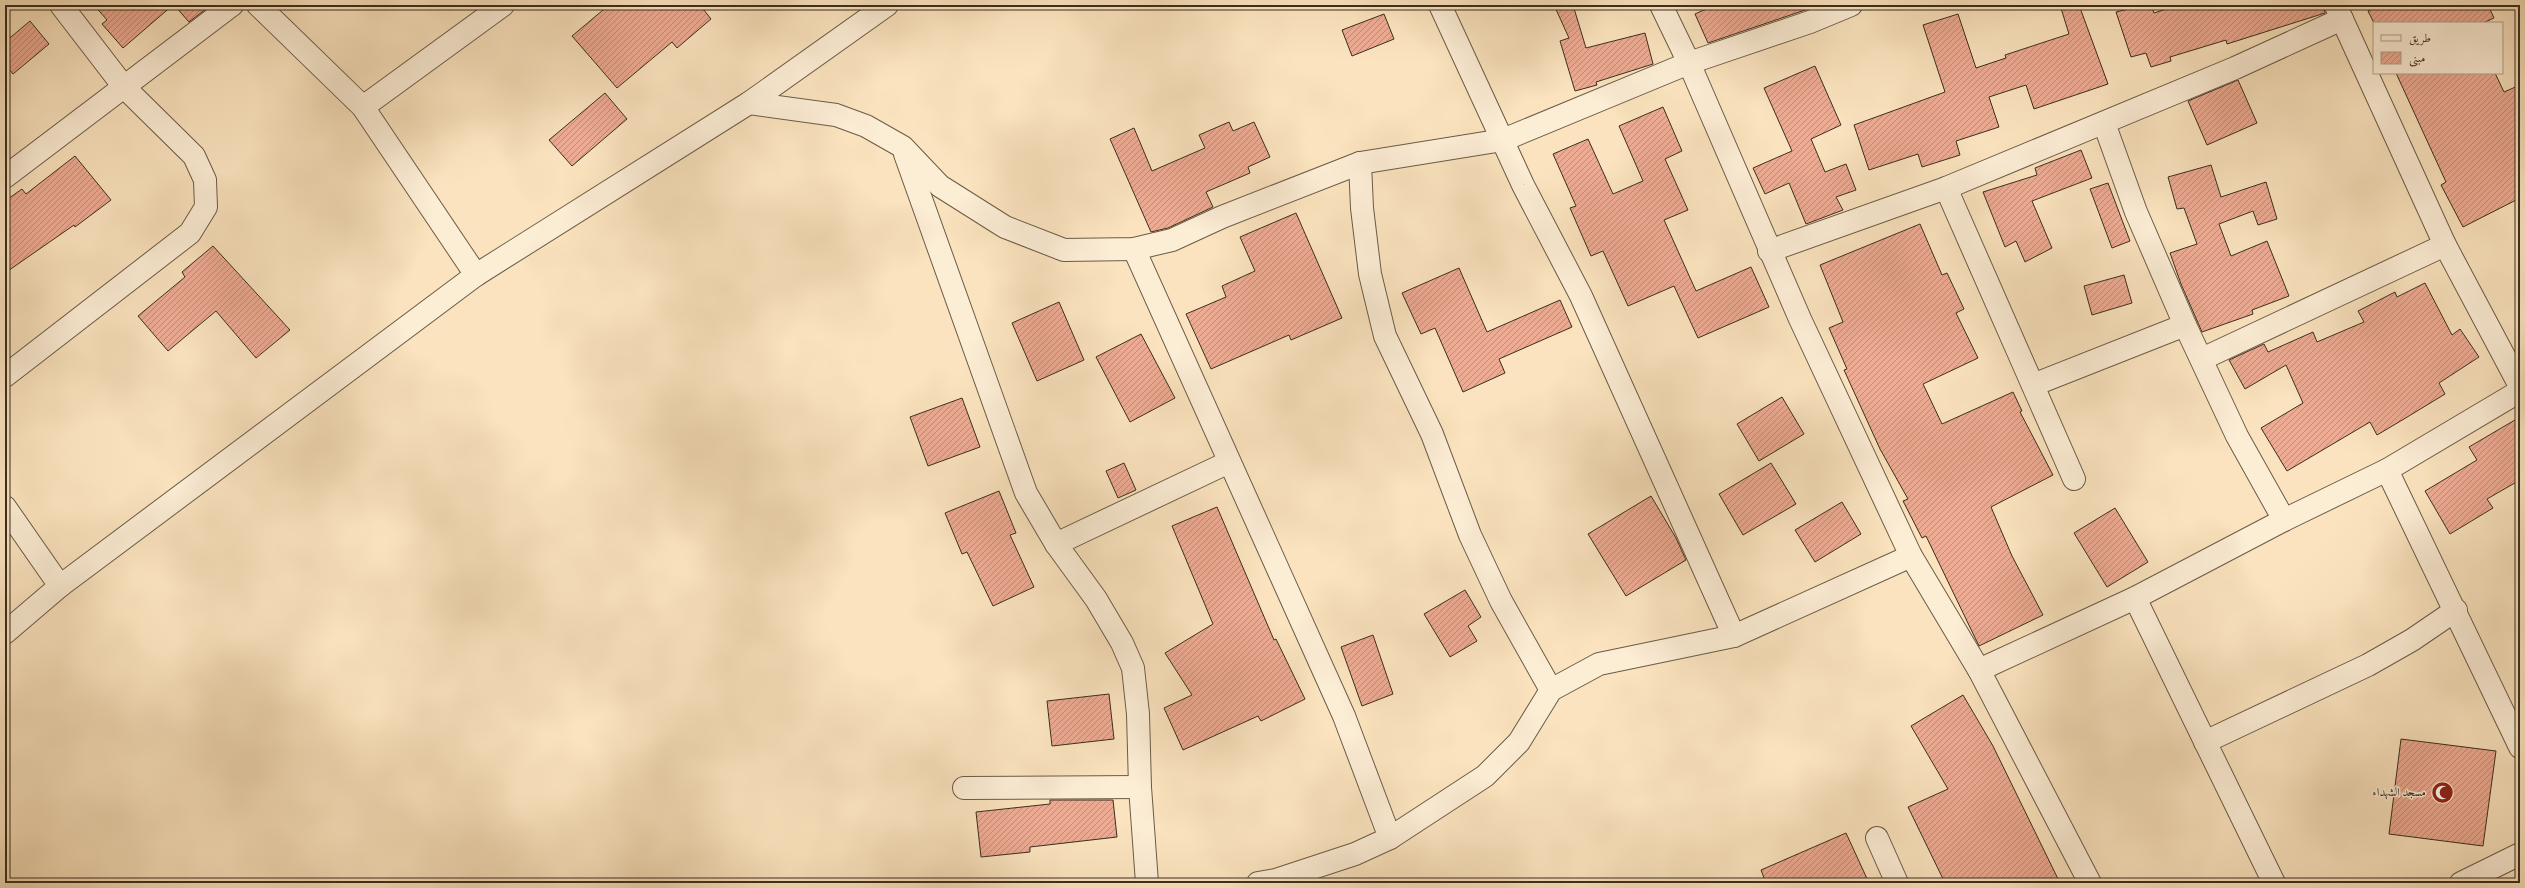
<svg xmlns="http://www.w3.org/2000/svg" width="2525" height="888" viewBox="0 0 2525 888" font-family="'IM FELL French Canon',Amiri,serif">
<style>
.building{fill:url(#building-hatch);stroke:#3b2e1e}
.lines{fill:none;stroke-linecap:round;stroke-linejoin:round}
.minor-casing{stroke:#6b5b46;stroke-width:24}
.minor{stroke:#fcedd5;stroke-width:22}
.labels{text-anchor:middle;stroke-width:3;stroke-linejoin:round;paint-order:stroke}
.poi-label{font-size:12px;fill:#3b2e1e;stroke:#fcedd5;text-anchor:end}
</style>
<defs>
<pattern id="building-hatch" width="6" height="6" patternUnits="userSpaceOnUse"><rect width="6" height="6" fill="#edab94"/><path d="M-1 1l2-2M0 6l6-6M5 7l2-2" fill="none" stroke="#c18c78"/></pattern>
</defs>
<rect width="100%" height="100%" fill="#fae3be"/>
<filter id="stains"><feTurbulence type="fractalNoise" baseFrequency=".005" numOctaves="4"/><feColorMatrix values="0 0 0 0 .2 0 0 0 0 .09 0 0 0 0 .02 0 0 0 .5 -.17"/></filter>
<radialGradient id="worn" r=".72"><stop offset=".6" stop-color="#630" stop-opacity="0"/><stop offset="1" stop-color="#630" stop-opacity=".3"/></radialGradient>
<!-- building -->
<g class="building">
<path d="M94 5H173L123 48 102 24 107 20Z"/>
<path d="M174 5H211L189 22Z"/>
<path d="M609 5H700L711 19 677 48 672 42 617 88 572 36Z"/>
<path d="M1554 5H1573L1586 48 1645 33 1653 64 1596 82 1597 85 1575 91 1560 41 1569 38Z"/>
<path d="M1715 5H1817V6L1708 43 1695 14Z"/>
<path d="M2060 5H2079L2108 84 2034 109 2026 85 1989 97 1999 127 1956 141 1960 155 1922 167 1918 154 1869 170 1854 125 1945 92 1923 25 1958 14 1976 68 2006 58 2005 55 2069 34Z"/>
<path d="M2145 5H2151L2154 13 2179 5H2324L2325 13 2227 44 2226 40 2170 57 2171 61 2151 67 2146 53 2131 57 2116 12Z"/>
<path d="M2381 5H2488L2494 18 2483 23H2374L2368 11Z"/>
<path d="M1384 14 1394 39 1352 56 1342 30Z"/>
<path d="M30 21 49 44 13 74 5 64V42Z"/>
<path d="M1815 66 1841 125 1811 139 1825 172 1846 164 1856 190 1836 197 1843 210 1806 224 1789 183 1765 194 1753 168 1792 151 1764 88Z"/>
<path d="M2396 73H2495L2504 92 2520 85V198L2463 227 2441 185 2446 182Z"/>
<path d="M2238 80 2257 123 2207 145 2188 101Z"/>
<path d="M605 93 627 119 572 166 549 140Z"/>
<path d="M1663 107 1682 151 1665 159 1688 210 1664 220 1696 291 1751 267 1769 307 1698 338 1674 286 1628 306 1603 251 1591 256 1570 208 1576 206 1553 154 1588 139 1613 194 1643 181 1619 126Z"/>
<path d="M1229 122 1233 131 1254 122 1270 157 1248 167 1250 173 1206 192 1213 207 1168 228 1151 232 1110 139 1134 128 1152 171 1205 148 1199 135Z"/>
<path d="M2081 150 2092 178 2032 201 2052 248 2025 262 2016 241 2005 247 1983 192 2037 175 2035 168Z"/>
<path d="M75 156 111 200 75 227 74 225 5 273V201L22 189 26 194Z"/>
<path d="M2211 165 2221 197 2266 182 2277 219 2258 225 2253 211 2219 224 2231 256 2267 241 2289 296 2252 310 2253 314 2202 332 2181 284 2170 253 2197 244 2184 208 2177 209 2168 177Z"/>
<path d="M2108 183 2130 241 2112 248 2090 189Z"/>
<path d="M1296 213 1342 318 1291 340 1289 335 1211 369 1186 314 1226 297 1222 286 1255 271 1240 237Z"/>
<path d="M1920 224 1942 275 1947 273 1964 309 1956 313 1978 358 1923 384 1942 424 2013 392 2022 411 2020 412 2053 475 1991 507 2012 556 2043 615 1979 646 1926 536 1922 538 1903 501 1908 499 1880 449 1844 370 1847 369 1829 328 1843 322 1820 265Z"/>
<path d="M213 246 290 330 256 358 216 311 168 351 138 316 185 277 182 272Z"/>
<path d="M1459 268 1487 332 1560 300 1572 327 1499 359 1505 373 1463 392 1435 328 1421 334 1402 293Z"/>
<path d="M2124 275 2132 303 2092 315 2084 286Z"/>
<path d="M2425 283 2452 335 2460 329 2479 357 2439 383 2445 394 2404 419 2377 435 2370 422 2287 471 2261 428 2303 403 2286 365 2245 389 2229 360 2264 344 2268 352 2313 332 2317 342 2364 322 2358 311 2395 292 2397 297Z"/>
<path d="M1059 302 1084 360 1037 381 1012 323Z"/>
<path d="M1141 334 1175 398 1130 422 1096 357Z"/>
<path d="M1782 397 1804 434 1759 461 1737 424Z"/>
<path d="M962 398 980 447 928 466 910 417Z"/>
<path d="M2520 417V480L2487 499 2493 508 2450 534 2425 491 2477 460 2469 447Z"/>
<path d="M1124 463 1136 490 1118 498 1106 471Z"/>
<path d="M1771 463 1796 504 1743 535 1719 494Z"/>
<path d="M999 491 1016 533 1010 535 1034 587 993 606 967 552 962 554 945 513Z"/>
<path d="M1651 496 1676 538 1686 560 1626 596 1588 534Z"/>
<path d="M1842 502 1861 534 1815 562 1795 530Z"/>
<path d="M1217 507 1274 640 1276 639 1305 699 1261 721 1258 716 1183 750 1164 708 1192 695 1165 653 1213 624 1172 526Z"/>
<path d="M2115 508 2148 562 2107 587 2074 533Z"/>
<path d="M1465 590 1481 617 1468 626 1477 641 1450 657 1424 614Z"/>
<path d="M1373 635 1393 694 1362 706 1341 647Z"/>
<path d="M1109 694 1114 739 1052 746 1047 701Z"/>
<path d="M1963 695 1993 746 2060 883H1945L1908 807 1948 789 1911 726Z"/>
<path d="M2401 739 2496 751 2483 846 2389 834Z"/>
<path d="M1050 800H1113L1117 837 1030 847V852L981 857 976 812 1050 804Z"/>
<path d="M1846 833 1869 883H1766L1761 870Z"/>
</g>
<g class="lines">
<defs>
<g id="minor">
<path d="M258 5 363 107 476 275"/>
<path d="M1440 5 1523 185 1581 296 1734 636"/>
<path d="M1661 5 1689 63 1800 319 1911 556 1979 670 2090 883"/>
<path d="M2336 6 2445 245 2520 386"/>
<path d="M749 103 836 115 866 126 903 147 940 186 1005 227 1064 250 1134 249 1172 240 1222 217 1360 163 1503 140 1689 63 1810 22 1851 5"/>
<path d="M363 107 503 5"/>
<path d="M2104 123 2136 212 2185 325 2237 436 2284 520"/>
<path d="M905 154 1026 493 1056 544 1096 599 1122 643 1133 668 1138 714 1140 787 1147 883"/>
<path d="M1360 163 1362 208 1370 274 1385 336 1432 434 1470 535 1501 601 1551 690"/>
<path d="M5 177 232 5"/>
<path d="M1946 188 2074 479"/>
<path d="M1134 249 1344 716 1390 838"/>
<path d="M1769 251 1946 188 2235 68 2342 19"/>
<path d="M2202 359 2445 245"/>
<path d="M5 376 190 233 206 207 205 180 194 156 124 87 61 5"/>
<path d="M2033 385 2185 325"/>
<path d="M2387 470 2520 747"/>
<path d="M5 507 60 586"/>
<path d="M1056 544 1229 462"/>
<path d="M2135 598 2274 883"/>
<path d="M5 633 60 586 476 275 749 103 887 5"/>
<path d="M1979 670 2135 598 2284 520 2387 470 2520 391"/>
<path d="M2205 742 2368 665 2412 640 2456 610"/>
<path d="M964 788 1140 787"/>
<path d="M1877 838 1897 883"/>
<path d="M1258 883 1276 880 1355 854 1390 838 1485 776 1519 742 1551 690 1599 664 1734 636 1911 556"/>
<path d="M2461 883 2520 854"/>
</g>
</defs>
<!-- minor casing -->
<use href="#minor" class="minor-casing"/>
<!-- minor -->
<use href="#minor" class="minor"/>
</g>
<!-- icons -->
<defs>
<symbol id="mosque-disc" viewBox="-11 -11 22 22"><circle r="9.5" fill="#8f2418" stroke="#fcedd5"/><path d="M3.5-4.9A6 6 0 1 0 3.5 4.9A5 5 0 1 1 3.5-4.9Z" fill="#fff"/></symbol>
</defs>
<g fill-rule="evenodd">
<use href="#mosque-disc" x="2430" y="780" width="25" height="25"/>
</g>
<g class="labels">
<!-- poi labels -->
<g class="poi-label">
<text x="2426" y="796">مسجد الشهداء</text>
</g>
</g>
<!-- margin -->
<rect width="2525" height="888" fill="none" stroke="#fae3be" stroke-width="20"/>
<rect x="6" y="6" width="2513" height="876" fill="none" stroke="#3b2e1e" stroke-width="2"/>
<rect x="10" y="10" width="2505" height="868" fill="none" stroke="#3b2e1e"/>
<!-- legend -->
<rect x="2373" y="22" width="130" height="52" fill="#fcedd5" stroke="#afa18c"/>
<rect x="2381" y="35" width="20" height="6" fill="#fcedd5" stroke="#afa18c"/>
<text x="2409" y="42" font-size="12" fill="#3b2e1e">طريق</text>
<rect x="2381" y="52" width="20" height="12" fill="url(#building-hatch)" stroke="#afa18c"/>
<text x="2409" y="62" font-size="12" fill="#3b2e1e">مبنى</text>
<rect width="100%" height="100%" filter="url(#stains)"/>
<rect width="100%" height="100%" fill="url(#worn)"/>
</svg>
